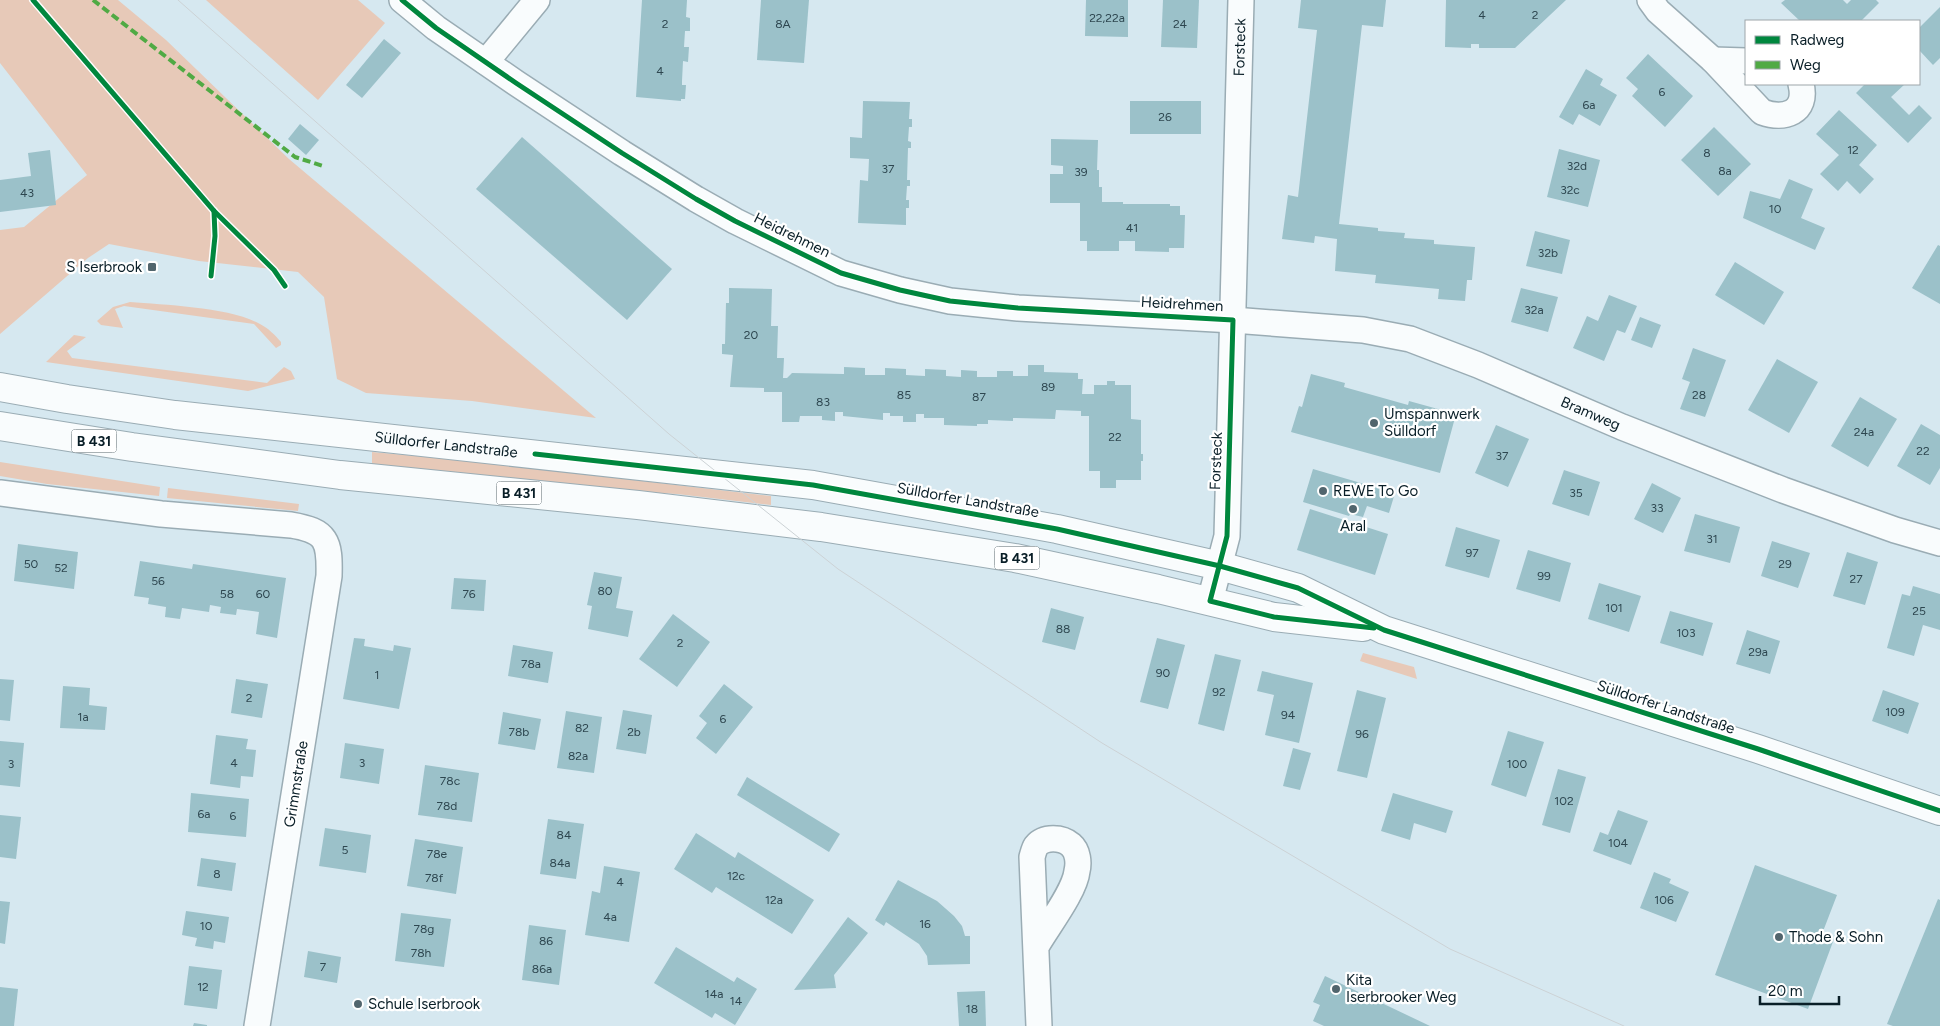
<svg xmlns="http://www.w3.org/2000/svg" width="1940" height="1026" viewBox="0 0 1940 1026" font-family="Figtree,sans-serif">
<style>
.green{fill:#e7c9b8}
.building{fill:#9bc1c9}
.lines{fill:none;stroke-linecap:round;stroke-linejoin:round}
.minor-casing{stroke:#9aacb4;stroke-width:28}
.primary-casing{stroke:#9aacb4;stroke-width:30}
.minor{stroke:#f9fcfd;stroke-width:25}
.primary{stroke:#f9fcfd;stroke-width:28}
.tram{stroke:#ccd2d5;stroke-width:1}
.quiet{stroke:#50aa44;stroke-width:4;stroke-dasharray:8 4;stroke-linecap:butt}
.cycleway-casing{stroke:#fff;stroke-width:8}
.cycleway{stroke:#00873e;stroke-width:5}
.poi-dot{fill:#51656d;stroke:#fff;stroke-width:2}
.labels{text-anchor:middle;stroke-width:4.5;stroke-linejoin:round;paint-order:stroke}
.number-label{font-size:12px;fill:#2e4750}
.shield{fill:#fff;stroke:#536268;stroke-width:1}
.shield-label{font-size:14px;font-weight:bold;fill:#091e27}
.street-label{font-size:15px;fill:#091e27;stroke:#fff}
.poi-label{font-size:15px;fill:#091e27;stroke:#fff;text-anchor:start}
</style>
<rect width="100%" height="100%" fill="#d6e8f0"/>
<!-- green -->
<g class="green">
<path d="M0 0H118L166 40 289 159 596 418 472 401 366 393 337 379 324 297 298 272 199 261 109 244 88 258 0 334V230L24 227 87 175 0 63Z"/>
<path d="M206 0H358L385 23 318 100Z"/>
<path d="M130 302C165 305 230 307 260 324 268 328 275 335 281 342V345L276 348 254 324 124 306 115 309 123 328 101 325 97 321 113 307Z"/>
<path d="M74 335 86 337 67 351 72 358 267 383 284 367 291 371 295 379 248 391 46 362Z"/>
<path d="M372 452 472 461 771 496V505L677 494 625 491 372 464Z"/>
<path d="M0 462 160 487 159 496 47 484 0 476Z"/>
<path d="M168 488 299 504 298 511 167 498Z"/>
<path d="M1363 653 1414 667 1417 679 1360 661Z"/>
</g>
<!-- building -->
<g class="building">
<path d="M642 0H687L686 17 690 18V31H685L684 47H689L688 62 683 61 682 81V85H686L685 99H681V101L636 97Z"/>
<path d="M761 0H809L804 63 757 60Z"/>
<path d="M1086 0H1128V37L1085 36Z"/>
<path d="M1163 0H1199L1197 48 1161 47Z"/>
<path d="M1301 0H1386L1383 27 1362 25 1339 224 1378 228V231L1405 233 1404 238 1434 240V244L1475 247 1472 280H1467L1465 301 1438 299 1439 289 1375 283 1376 275 1335 271 1337 239 1315 236 1314 243 1282 239 1288 195 1298 197 1317 30 1298 28Z"/>
<path d="M1446 0H1566L1515 48H1479V44H1471V48L1445 47Z"/>
<path d="M1785 0H1843L1847 4 1851 0H1876L1879 3 1861 21H1800L1781 3Z"/>
<path d="M1940 7V58L1933 65 1919 50V28Z"/>
<path d="M384 39 401 53 362 98 346 85Z"/>
<path d="M1648 54 1693 96 1665 127 1632 96 1638 89 1626 78Z"/>
<path d="M1586 69 1603 79 1600 85 1617 95 1600 126 1579 114 1573 125 1559 117Z"/>
<path d="M1865 84H1905L1891 97 1909 115 1919 105 1932 118 1908 143 1856 93Z"/>
<path d="M863 101 910 102 909 119H912V127H909L908 141 911 142V148H908L907 180H910V186H907L906 200H909V208H906V225L858 223 860 180 868 181 869 159 850 158V137L862 138Z"/>
<rect x="1130" y="101" width="71" height="33"/>
<path d="M1839 110 1877 145 1859 165 1874 179 1860 194 1847 181 1838 191 1820 174 1839 155 1816 134Z"/>
<path d="M300 124 319 140 306 155 288 139Z"/>
<path d="M1714 127 1751 164 1718 196 1681 160Z"/>
<path d="M522 137 672 269 627 320 476 189Z"/>
<path d="M1051 139 1098 140 1097 170H1099V187H1102V202H1123V204H1170V206H1180V215H1185L1184 248H1169V252L1135 251V241H1119V251H1087V241H1080V203H1050V174H1063V166L1051 165Z"/>
<path d="M1559 149 1600 160 1588 207 1547 197Z"/>
<path d="M50 150 56 205 0 212V180L31 176 28 153Z"/>
<path d="M1789 179 1813 189 1801 218 1825 228 1815 250 1743 218 1750 191 1780 199Z"/>
<path d="M1535 231 1570 240 1562 274 1526 266Z"/>
<path d="M1938 245 1940 246V304L1912 288Z"/>
<path d="M1735 262 1784 292 1764 325 1715 295Z"/>
<path d="M729 288 772 289 771 326H778L777 358H784L783 378H787L792 373 844 374V367L865 368V375H885V368L906 369V375L925 376V369L946 370V376L961 377V370L977 371V377H997V371H1013V376H1028V365H1044V372L1078 373V379H1083L1082 394H1094V385H1107V381H1115V385H1131V419L1141 420V454H1143V461H1141V480H1116V488H1100V471H1089V416H1081V411L1056 410 1055 419 1013 418V421L988 420V424H977V426L944 425V418H924V414H916V422H903V416H890V413H883V420L843 416V412H835V421L822 420V416H800L799 422H782V392H764V388L730 387 733 355 722 354V344H725L726 303H729Z"/>
<path d="M1521 288 1558 297 1548 332 1511 322Z"/>
<path d="M1609 295 1637 306 1625 333 1617 330 1604 361 1573 348 1587 316 1598 321Z"/>
<path d="M1640 317 1661 325 1652 348 1631 340Z"/>
<path d="M1693 348 1726 360 1705 417 1680 409 1690 382 1682 379Z"/>
<path d="M1777 359 1818 382 1789 433 1748 410Z"/>
<path d="M1311 374 1345 383 1344 387 1408 405 1409 401 1456 414 1440 473 1291 432 1299 406 1302 407Z"/>
<path d="M1860 397 1897 419 1868 467 1831 446Z"/>
<path d="M1921 424 1940 435V468L1930 485 1897 466Z"/>
<path d="M1496 425 1529 439 1508 487 1475 473Z"/>
<path d="M1313 469 1395 493 1389 513 1367 506 1363 517 1350 514 1349 516 1303 502Z"/>
<path d="M1564 470 1600 482 1589 516 1552 504Z"/>
<path d="M1652 483 1681 498 1663 533 1634 519Z"/>
<path d="M1310 509 1388 534 1375 575 1297 550Z"/>
<path d="M1695 514 1740 527 1730 563 1684 551Z"/>
<path d="M1456 527 1500 540 1489 578 1445 566Z"/>
<path d="M1772 541 1810 553 1798 588 1761 576Z"/>
<path d="M18 544 78 552 74 589 14 581Z"/>
<path d="M1528 550 1571 563 1560 602 1516 589Z"/>
<path d="M1847 552 1878 562 1865 605 1833 596Z"/>
<path d="M140 561 192 569 193 564 286 578 277 638 256 634 259 612 237 609 236 615 220 613 221 607 210 605 209 612 182 608 180 619 165 617 166 607 148 604 149 598 134 596Z"/>
<path d="M594 572 622 577 616 608 633 611 628 637 588 629 592 606 587 605Z"/>
<path d="M454 578 486 580 484 611 451 609Z"/>
<path d="M1599 583 1641 596 1629 632 1588 619Z"/>
<path d="M1913 586 1940 594V630L1923 625 1914 656 1887 648 1902 594 1910 596Z"/>
<path d="M1051 608 1084 617 1075 650 1042 642Z"/>
<path d="M1670 611 1713 623 1703 656 1660 643Z"/>
<path d="M673 614 710 642 677 687 639 659Z"/>
<path d="M1747 630 1780 641 1770 674 1736 664Z"/>
<path d="M354 638 365 639 364 646 393 651 394 645 411 648 399 709 343 699Z"/>
<path d="M1157 638 1185 645 1168 709 1140 702Z"/>
<path d="M513 645 553 652 548 683 508 676Z"/>
<path d="M1215 654 1241 660 1224 731 1198 724Z"/>
<path d="M1262 671 1313 683 1299 743 1265 735 1274 695 1257 691Z"/>
<path d="M0 679 14 680 10 721 0 720Z"/>
<path d="M236 679 268 684 262 718 231 713Z"/>
<path d="M724 684 753 707 716 754 696 738 707 723 699 716Z"/>
<path d="M63 686 90 688 89 705 107 707 105 730 60 728Z"/>
<path d="M1357 690 1386 698 1367 778 1337 771Z"/>
<path d="M1883 690 1919 703 1908 734 1872 721Z"/>
<path d="M623 710 652 715 646 754 616 749Z"/>
<path d="M566 711 602 717 594 773 557 768Z"/>
<path d="M503 712 541 719 535 750 498 744Z"/>
<path d="M1508 731 1544 742 1526 797 1491 785Z"/>
<path d="M216 735 248 739 246 749 256 750 253 777 241 776 240 788 210 784Z"/>
<path d="M0 741 24 743 20 787 0 785Z"/>
<path d="M345 743 384 749 379 784 340 778Z"/>
<path d="M1293 748 1311 753 1300 790 1283 786Z"/>
<path d="M425 765 479 773 472 822 418 815Z"/>
<path d="M1558 769 1586 777 1570 833 1542 825Z"/>
<path d="M747 777 840 834 829 852 737 795Z"/>
<path d="M191 793 249 799 246 837 188 832Z"/>
<path d="M1393 793 1453 811 1446 833 1414 823 1410 840 1381 831Z"/>
<path d="M1618 810 1648 821 1631 865 1593 851 1600 832 1608 835Z"/>
<path d="M0 815 21 817 16 859 0 857Z"/>
<path d="M548 819 584 824 576 879 540 874Z"/>
<path d="M325 828 371 835 366 873 319 866Z"/>
<path d="M696 833 735 858 738 852 814 900 792 934 716 887 712 893 674 869Z"/>
<path d="M415 839 463 847 456 894 407 886Z"/>
<path d="M201 858 236 863 232 891 197 886Z"/>
<path d="M1755 865 1837 895 1822 934 1834 939 1808 1009 1715 975Z"/>
<path d="M604 866 640 872 629 942 585 935 592 891 600 893Z"/>
<path d="M1654 872 1671 879 1669 883 1689 892 1676 922 1640 908Z"/>
<path d="M898 880 937 901 954 916 962 926 965 936H970V964L928 965 927 956 919 944 886 922 884 926 875 920Z"/>
<path d="M1938 899 1940 900V1026H1893L1887 1024Z"/>
<path d="M0 901 10 902 5 944 0 943Z"/>
<path d="M186 911 229 917 225 943 214 941 213 949 195 946 197 938 182 935Z"/>
<path d="M401 913 451 919 444 967 395 961Z"/>
<path d="M848 917 868 933 834 975 836 988 794 990Z"/>
<path d="M529 925 566 930 559 985 522 980Z"/>
<path d="M676 947 734 982 737 977 757 989 735 1025 715 1013 712 1018 654 983Z"/>
<path d="M308 951 341 957 337 983 304 977Z"/>
<path d="M189 966 222 970 217 1009 184 1005Z"/>
<path d="M1325 976 1430 1026H1324L1313 1021 1320 1005 1313 1002Z"/>
<path d="M0 987 18 989 14 1026H0Z"/>
<path d="M985 991 986 1026H959L957 992Z"/>
<path d="M194 1023 207 1025V1026H193Z"/>
</g>
<g class="lines">
<defs>
<g id="minor">
<path id="s1" d="M402 0 436 28 516 83 622 153 696 199 735 221 841 273 900 290 950 301 1018 308 1233 320 1363 330 1410 339 1478 365 1622 427 1783 490 1895 530 1940 543"/>
<path d="M1650 0 1658 11 1713 60 1762 112C1784 120 1808 113 1801 84"/>
<path d="M1713 60 1746 61"/>
<path d="M486 62 537 0"/>
<path d="M0 493 161 514 291 525C327 531 330 541 329 576L257 1026"/>
<path id="s2" d="M1210 601 1227 536 1241 0"/>
<path d="M1037 945C1048 926 1075 891 1077 871 1079 863 1078 851 1071 845 1062 837 1044 836 1036 846 1034 849 1033 854 1032 857L1039 1026"/>
</g>
<g id="primary">
<path id="s3" d="M0 387 67 399 175 415 813 485 1057 529 1220 566 1298 588 1384 630 1758 749 1940 811"/>
<path d="M0 426 132 447 340 475 638 505 821 527 1015 558 1158 589 1274 617 1363 627"/>
</g>
</defs>
<!-- minor casing -->
<use href="#minor" class="minor-casing"/>
<!-- primary casing -->
<use href="#primary" class="primary-casing"/>
<!-- minor -->
<use href="#minor" class="minor"/>
<!-- primary -->
<use href="#primary" class="primary"/>
<!-- tram -->
<path class="tram" d="M178 0 669 434 838 569 1102 743 1450 949 1624 1026"/>
<!-- quiet -->
<path class="quiet" d="M93 0 295 157 323 166"/>
<defs>
<g id="cycleway">
<path d="M33 0 214 211 274 270 285 286"/>
<path d="M402 0 436 28 516 83 622 153 696 199 735 221 841 273 900 290 950 301 1018 308 1233 320 1227 536 1210 601 1274 617 1374 628"/>
<path d="M211 276 215 236 214 211"/>
<path d="M535 454 813 485 1057 529 1220 566 1298 588 1384 630 1758 749 1940 811"/>
</g>
</defs>
<!-- cycleway casing -->
<use href="#cycleway" class="cycleway-casing"/>
<!-- cycleway -->
<use href="#cycleway" class="cycleway"/>
</g>
<!-- markers -->
<g class="poi-dot">
<rect x="147" y="262" width="10" height="10" rx="2.5"/>
<circle cx="1374" cy="423" r="5"/>
<circle cx="1323" cy="491" r="5"/>
<circle cx="1353" cy="509" r="5"/>
<circle cx="1779" cy="937" r="5"/>
<circle cx="1336" cy="989" r="5"/>
<circle cx="358" cy="1004" r="5"/>
</g>
<g class="labels">
<!-- number labels -->
<g class="number-label">
<text x="1482" y="19">4</text>
<text x="1535" y="19">2</text>
<text x="1107" y="22">22,22a</text>
<text x="665" y="28">2</text>
<text x="783" y="28">8A</text>
<text x="1180" y="28">24</text>
<text x="660" y="75">4</text>
<text x="1662" y="96">6</text>
<text x="1589" y="109">6a</text>
<text x="1165" y="121">26</text>
<text x="1853" y="154">12</text>
<text x="1707" y="157">8</text>
<text x="1577" y="170">32d</text>
<text x="888" y="173">37</text>
<text x="1725" y="175">8a</text>
<text x="1081" y="176">39</text>
<text x="1570" y="194">32c</text>
<text x="27" y="197">43</text>
<text x="1775" y="213">10</text>
<text x="1132" y="232">41</text>
<text x="1548" y="257">32b</text>
<text x="1534" y="314">32a</text>
<text x="751" y="339">20</text>
<text x="1048" y="391">89</text>
<text x="904" y="399">85</text>
<text x="1699" y="399">28</text>
<text x="979" y="401">87</text>
<text x="823" y="406">83</text>
<text x="1864" y="436">24a</text>
<text x="1115" y="441">22</text>
<text x="1923" y="455">22</text>
<text x="1502" y="460">37</text>
<text x="1576" y="497">35</text>
<text x="1657" y="512">33</text>
<text x="1712" y="543">31</text>
<text x="1472" y="557">97</text>
<text x="31" y="568">50</text>
<text x="1785" y="568">29</text>
<text x="61" y="572">52</text>
<text x="1544" y="580">99</text>
<text x="1856" y="583">27</text>
<text x="158" y="585">56</text>
<text x="605" y="595">80</text>
<text x="227" y="598">58</text>
<text x="263" y="598">60</text>
<text x="469" y="598">76</text>
<text x="1614" y="612">101</text>
<text x="1919" y="615">25</text>
<text x="1063" y="633">88</text>
<text x="1686" y="637">103</text>
<text x="680" y="647">2</text>
<text x="1758" y="656">29a</text>
<text x="531" y="668">78a</text>
<text x="1163" y="677">90</text>
<text x="377" y="679">1</text>
<text x="1219" y="696">92</text>
<text x="249" y="702">2</text>
<text x="1895" y="716">109</text>
<text x="1288" y="719">94</text>
<text x="83" y="721">1a</text>
<text x="723" y="723">6</text>
<text x="582" y="732">82</text>
<text x="519" y="736">78b</text>
<text x="634" y="736">2b</text>
<text x="1362" y="738">96</text>
<text x="578" y="760">82a</text>
<text x="234" y="767">4</text>
<text x="362" y="767">3</text>
<text x="11" y="768">3</text>
<text x="1517" y="768">100</text>
<text x="450" y="785">78c</text>
<text x="1564" y="805">102</text>
<text x="447" y="810">78d</text>
<text x="204" y="818">6a</text>
<text x="233" y="820">6</text>
<text x="564" y="839">84</text>
<text x="1618" y="847">104</text>
<text x="345" y="854">5</text>
<text x="437" y="858">78e</text>
<text x="560" y="867">84a</text>
<text x="217" y="878">8</text>
<text x="736" y="880">12c</text>
<text x="434" y="882">78f</text>
<text x="620" y="886">4</text>
<text x="774" y="904">12a</text>
<text x="1664" y="904">106</text>
<text x="610" y="921">4a</text>
<text x="925" y="928">16</text>
<text x="206" y="930">10</text>
<text x="424" y="933">78g</text>
<text x="546" y="945">86</text>
<text x="421" y="957">78h</text>
<text x="323" y="971">7</text>
<text x="542" y="973">86a</text>
<text x="203" y="991">12</text>
<text x="714" y="998">14a</text>
<text x="736" y="1005">14</text>
<text x="972" y="1013">18</text>
</g>
<!-- shield labels -->
<g class="shield">
<rect x="71.5" y="429.5" width="45" height="23" rx="4"/>
<rect x="496.5" y="481.5" width="45" height="23" rx="4"/>
<rect x="994.5" y="546.5" width="45" height="23" rx="4"/>
</g>
<g class="shield-label">
<text x="94" y="446">B 431</text>
<text x="519" y="498">B 431</text>
<text x="1017" y="563">B 431</text>
</g>
<!-- street labels -->
<g class="street-label">
<text dy="5" stroke="none"><textPath href="#s2" startOffset="556">Forsteck</textPath></text>
<text transform="translate(792 235) rotate(26)" y="5">Heidrehmen</text>
<text transform="translate(1182 304) rotate(3)" y="5">Heidrehmen</text>
<text dy="5" stroke="none"><textPath href="#s1" startOffset="1288">Bramweg</textPath></text>
<text dy="5" stroke="none"><textPath href="#s3" startOffset="450">Sülldorfer Landstraße</textPath></text>
<text transform="translate(1216 461) rotate(-88)" y="5">Forsteck</text>
<text transform="translate(968 500) rotate(10)" y="5">Sülldorfer Landstraße</text>
<text transform="translate(1666 707) rotate(18)" y="5">Sülldorfer Landstraße</text>
<text transform="translate(296 784) rotate(-81)" y="5">Grimmstraße</text>
</g>
<!-- poi labels -->
<g class="poi-label">
<text x="142" y="272" text-anchor="end">S Iserbrook</text>
<text x="1384" y="419">Umspannwerk<tspan x="1384" dy="17">Sülldorf</tspan></text>
<text x="1333" y="496">REWE To Go</text>
<text x="1353" y="531" text-anchor="middle">Aral</text>
<text x="1789" y="942">Thode &amp; Sohn</text>
<text x="1346" y="985">Kita<tspan x="1346" dy="17">Iserbrooker Weg</tspan></text>
<text x="368" y="1009">Schule Iserbrook</text>
</g>
</g>
<!-- legend -->
<rect x="1745" y="20" width="175" height="65" fill="#ffffff" stroke="#9da5a9"/>
<rect x="1755" y="36" width="25" height="8" fill="#00873e" stroke="#9da5a9"/>
<text x="1790" y="45" font-size="15" fill="#091e27">Radweg</text>
<rect x="1755" y="61" width="25" height="8" fill="#50aa44" stroke="#9da5a9"/>
<text x="1790" y="70" font-size="15" fill="#091e27">Weg</text>
<!-- scale -->
<path d="M1760 996v8h79v-8" fill="none" stroke="#091e27" stroke-width="2.5"/>
<text x="1768" y="996" font-size="15" fill="#091e27" stroke="#ffffff" stroke-width="4" paint-order="stroke">20 m</text>
</svg>
